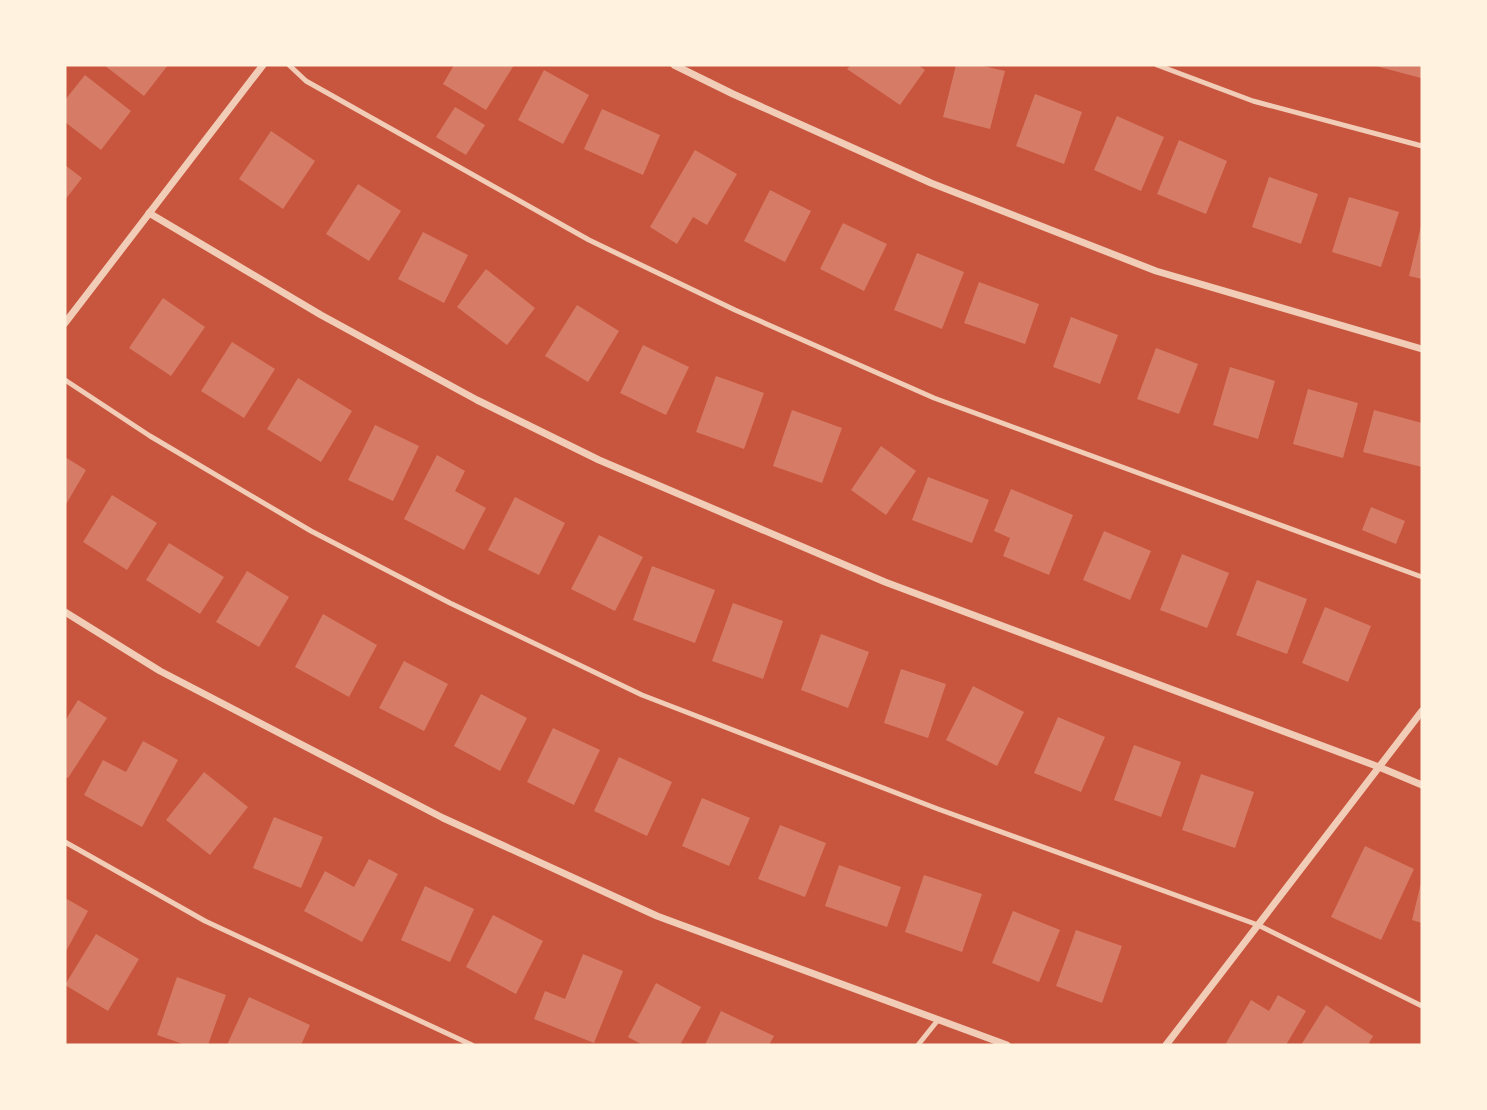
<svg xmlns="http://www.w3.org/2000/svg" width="1487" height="1110" viewBox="0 0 1487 1110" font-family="Barlow,sans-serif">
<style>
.building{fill:#d67c66}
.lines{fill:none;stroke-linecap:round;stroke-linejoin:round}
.service{stroke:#f1ccb7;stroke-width:5}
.minor{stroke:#f1ccb7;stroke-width:7}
</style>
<rect width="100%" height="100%" fill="#c8553d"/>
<!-- building -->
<g class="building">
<path d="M104 65H168L144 96Z"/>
<path d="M454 65H514L486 110 443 84Z"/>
<path d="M851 65H918L925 70 900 105 847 69Z"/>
<path d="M956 65H979L1005 71 990 129 943 117Z"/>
<path d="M1372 65H1422V74L1421 78Z"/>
<path d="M544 70 589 95 563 144 518 120Z"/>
<path d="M85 75 131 111 101 150 65 122V100Z"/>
<path d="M1035 94 1082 112 1064 164 1016 146Z"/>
<path d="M455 107 485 125 466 155 436 137Z"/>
<path d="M602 109 660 135 643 175 584 149Z"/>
<path d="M1117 116 1164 137 1141 191 1094 170Z"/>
<path d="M271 131 315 161 283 209 239 179Z"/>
<path d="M1179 140 1227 161 1206 214 1157 194Z"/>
<path d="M695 150 737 174 707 225 693 217 677 244 650 227Z"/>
<path d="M65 165 82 178 65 200Z"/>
<path d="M1269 177 1318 194 1301 244 1252 227Z"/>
<path d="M358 184 401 211 369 261 326 234Z"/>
<path d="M770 190 811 211 785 262 744 241Z"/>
<path d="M1349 197 1399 212 1381 267 1332 252Z"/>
<path d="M843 223 887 244 864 291 820 269Z"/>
<path d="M1421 226H1422V279L1409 276Z"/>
<path d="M423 232 468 255 444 303 398 279Z"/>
<path d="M917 253 964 272 942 329 894 310Z"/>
<path d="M486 269 535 308 507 345 457 307Z"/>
<path d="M979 282 1039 304 1025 344 964 323Z"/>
<path d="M163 298 205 327 171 376 129 348Z"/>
<path d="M577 305 619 331 588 382 545 356Z"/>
<path d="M1071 317 1118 335 1100 384 1053 367Z"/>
<path d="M232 342 275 369 244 418 201 391Z"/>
<path d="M643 345 689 367 666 415 620 393Z"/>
<path d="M1156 348 1198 364 1179 414 1137 399Z"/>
<path d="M1230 367 1275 381 1258 439 1213 425Z"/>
<path d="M716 376 764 393 744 449 696 432Z"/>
<path d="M298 378 352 411 321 462 267 429Z"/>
<path d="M1308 389 1358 403 1343 458 1293 444Z"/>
<path d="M792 410 842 428 822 483 773 466Z"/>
<path d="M1374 410 1422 423V467L1363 452Z"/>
<path d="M375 425 419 446 393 501 348 480Z"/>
<path d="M881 446 916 471 886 515 851 490Z"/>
<path d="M437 455 465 471 455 491 486 508 464 550 404 519Z"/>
<path d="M65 457 86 470 65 506Z"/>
<path d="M928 477 989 500 972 543 912 520Z"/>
<path d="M1011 489 1073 515 1049 575 1003 556 1010 538 994 531Z"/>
<path d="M112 495 157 523 127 570 83 542Z"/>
<path d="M515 497 565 523 539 575 488 550Z"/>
<path d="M1371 507 1405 521 1396 544 1362 530Z"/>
<path d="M1104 531 1151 551 1130 600 1083 580Z"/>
<path d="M599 535 643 557 615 611 571 589Z"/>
<path d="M169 543 224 577 200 614 146 580Z"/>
<path d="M1182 554 1229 573 1207 628 1160 610Z"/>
<path d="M652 566 715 590 695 643 633 620Z"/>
<path d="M247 571 289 597 259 647 216 622Z"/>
<path d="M1257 580 1307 599 1287 654 1236 635Z"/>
<path d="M733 603 783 621 763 679 712 661Z"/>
<path d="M1325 607 1371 626 1348 682 1302 663Z"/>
<path d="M323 614 377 645 349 697 295 667Z"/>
<path d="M821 634 869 652 848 708 801 690Z"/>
<path d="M404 661 448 684 424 731 379 708Z"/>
<path d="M901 669 946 684 928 738 884 723Z"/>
<path d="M973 686 1024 712 997 766 946 740Z"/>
<path d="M481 694 527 718 500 771 454 746Z"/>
<path d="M78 700 107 718 68 778 65 777V721Z"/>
<path d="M1058 717 1105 737 1081 792 1034 773Z"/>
<path d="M553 728 600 750 574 805 527 782Z"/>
<path d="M143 741 178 760 142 827 84 795 103 760 126 772Z"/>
<path d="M1134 745 1181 762 1161 817 1114 800Z"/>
<path d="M619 757 672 782 647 836 594 811Z"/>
<path d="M204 772 248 807 210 855 166 820Z"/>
<path d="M1201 774 1254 792 1235 848 1182 830Z"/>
<path d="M702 798 750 818 729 866 682 846Z"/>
<path d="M274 817 323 837 301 888 253 868Z"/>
<path d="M780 825 826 843 805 897 758 879Z"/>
<path d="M1365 846 1414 869 1381 940 1331 917Z"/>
<path d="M369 859 398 874 362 942 304 911 325 871 354 887Z"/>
<path d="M839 865 901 887 887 927 825 906Z"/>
<path d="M924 875 982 894 962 952 905 932Z"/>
<path d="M1421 883H1422V923L1412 920Z"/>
<path d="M425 886 474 909 450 962 401 940Z"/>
<path d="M65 898 88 911 65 953Z"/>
<path d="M1013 911 1060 930 1039 982 992 963Z"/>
<path d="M493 915 543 941 516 994 466 967Z"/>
<path d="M1076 930 1122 946 1102 1003 1056 986Z"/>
<path d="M96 934 139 959 108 1011 65 985Z"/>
<path d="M583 954 623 971 594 1043 534 1019 545 991 565 999Z"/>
<path d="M177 977 226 995 208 1045H186L157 1035Z"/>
<path d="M656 983 701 1007 680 1045H643L628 1037Z"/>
<path d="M1278 995 1306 1011 1286 1045H1225L1251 1000 1269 1011Z"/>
<path d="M249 997 310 1025 301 1045H227Z"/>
<path d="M1326 1005 1373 1036 1368 1045H1301Z"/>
<path d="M721 1011 774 1036 769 1045H705Z"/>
</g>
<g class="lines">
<!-- service -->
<g class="service">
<path d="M289 65 306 81 589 240 735 310 934 398 1422 577"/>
<path d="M1157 65 1253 101 1422 146"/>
<path d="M65 380 150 436 311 531 450 603 642 695 938 809 1258 925 1422 1006"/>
<path d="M65 842 205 921 472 1045"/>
<path d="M918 1045 938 1020"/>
</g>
<!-- minor -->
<g class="minor">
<path d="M674 65 733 94 931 183 1156 271 1422 349"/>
<path d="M149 213 321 315 477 400 599 460 885 582 1379 767 1422 785"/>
<path d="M65 323 263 65"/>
<path d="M65 612 160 671 443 818 657 916 1007 1045"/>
<path d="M1166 1045 1422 711"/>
</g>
</g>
<!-- border -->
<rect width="1487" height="1110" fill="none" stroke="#fff3e0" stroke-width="133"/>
</svg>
